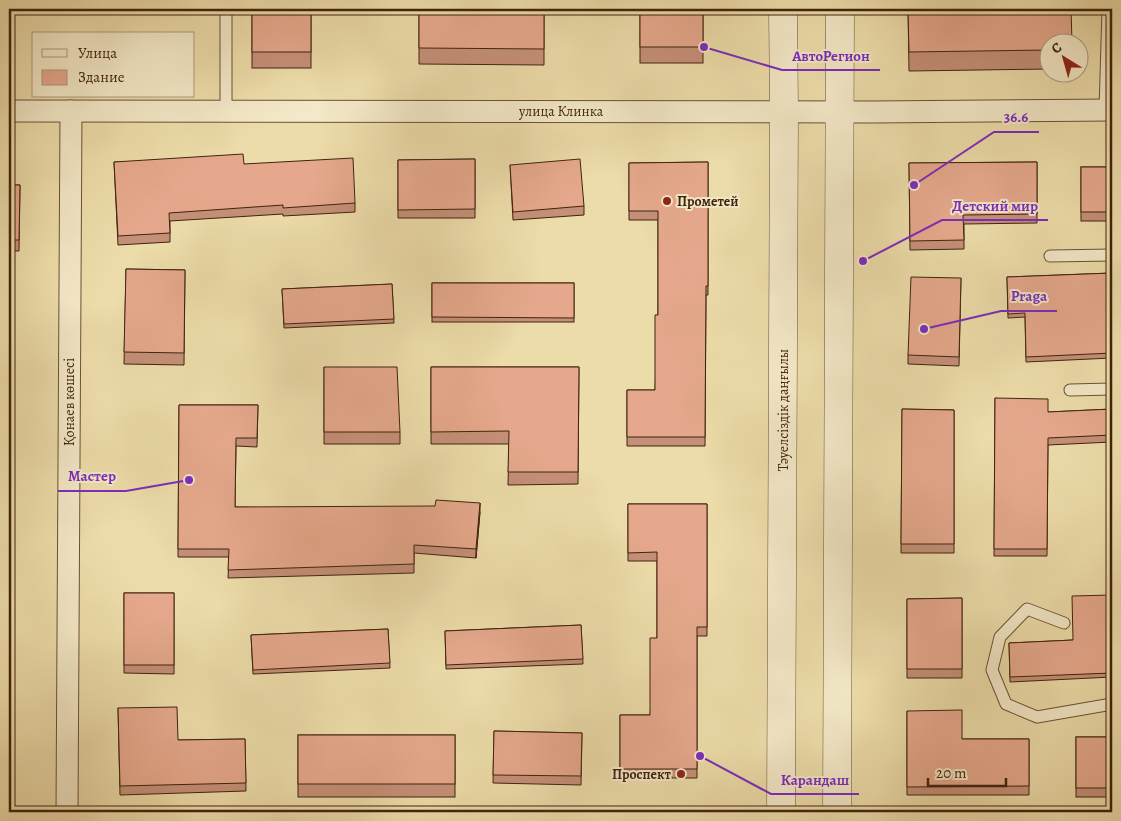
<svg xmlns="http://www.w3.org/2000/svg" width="1121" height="821" viewBox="0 0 1121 821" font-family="Alegreya,serif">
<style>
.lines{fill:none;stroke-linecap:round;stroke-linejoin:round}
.service-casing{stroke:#6c5135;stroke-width:13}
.minor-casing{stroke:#6c5135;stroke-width:23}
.tertiary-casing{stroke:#6c5135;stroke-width:29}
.service{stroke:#f3e8c7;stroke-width:11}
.minor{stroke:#f3e8c7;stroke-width:21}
.tertiary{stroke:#f3e8c7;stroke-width:28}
.wall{fill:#c59078;stroke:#41230e}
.shaded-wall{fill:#a07662;stroke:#41230e}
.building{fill:#e5a88c;stroke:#41230e}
.poi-dot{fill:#8f2418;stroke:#f3e8c7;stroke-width:2}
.labels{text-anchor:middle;stroke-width:4;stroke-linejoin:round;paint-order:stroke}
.street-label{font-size:14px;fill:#41230e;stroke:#f3e8c7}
.poi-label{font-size:14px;font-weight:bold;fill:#41230e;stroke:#f3e8c7;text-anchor:start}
.leader{fill:none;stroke:#7b2cbf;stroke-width:2}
.callout-dot{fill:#7b2cbf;stroke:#f3e8c7;stroke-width:2}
.callout-label{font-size:15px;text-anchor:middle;font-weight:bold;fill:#7b2cbf;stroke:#f3e8c7;stroke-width:4;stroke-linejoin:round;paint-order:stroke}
</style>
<rect width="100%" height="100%" fill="#ecdca9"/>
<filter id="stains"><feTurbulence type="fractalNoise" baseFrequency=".004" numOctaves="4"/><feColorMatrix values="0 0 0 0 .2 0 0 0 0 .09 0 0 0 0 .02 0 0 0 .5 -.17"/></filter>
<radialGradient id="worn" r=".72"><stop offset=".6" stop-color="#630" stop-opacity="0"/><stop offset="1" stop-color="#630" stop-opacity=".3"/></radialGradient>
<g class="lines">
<defs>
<g id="service">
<path d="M1105 110 1108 9"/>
<path d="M226 111V9"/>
<path d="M1050 256 1112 255"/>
<path d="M1070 390 1112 389"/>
<path d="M1064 623 1027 609 1000 637 992 670 1006 704 1037 717 1112 704"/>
</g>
<g id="minor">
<path d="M9 111 872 112 1112 110"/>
<path d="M67 812 71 111"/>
</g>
<g id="tertiary">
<path d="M781 812 784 111 783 9"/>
<path d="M837 812 840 9"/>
</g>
</defs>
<!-- service casing -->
<use href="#service" class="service-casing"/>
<!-- minor casing -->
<use href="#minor" class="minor-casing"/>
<!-- tertiary casing -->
<use href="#tertiary" class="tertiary-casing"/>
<!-- service -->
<use href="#service" class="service"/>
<!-- minor -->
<use href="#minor" class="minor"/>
<!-- tertiary -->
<use href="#tertiary" class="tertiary"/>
</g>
<!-- wall -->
<g class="wall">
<rect x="252" y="9" width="59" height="59"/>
<path d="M419 9H544V65L419 64Z"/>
<rect x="640" y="9" width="63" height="54"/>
<path d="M908 9 1048 42V69L909 71Z"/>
<path d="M475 159V218H398V160Z"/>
<path d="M114 162 244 164 355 203V212L283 216V214L170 221V242L118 245Z"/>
<path d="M708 162V295H706L705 446H627V390H655L658 315V220H629V163Z"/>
<path d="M1037 162V223L964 224V249L910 250 909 163Z"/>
<path d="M510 165 584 206V215L513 220Z"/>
<rect x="1081" y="167" width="31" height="54"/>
<path d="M9 185H20L19 251H13V272H9Z"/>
<path d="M126 269 185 270 184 365 124 364Z"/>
<path d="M1112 273V358L1026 362 1025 317 1008 318 1007 277Z"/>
<path d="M961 278 959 366 908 364V355Z"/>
<rect x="432" y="283" width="142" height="39"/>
<path d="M392 284 394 323 284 328 282 289Z"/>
<path d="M324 367 400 432V444H324Z"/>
<path d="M431 367H579L578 484 508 485 509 444H431Z"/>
<path d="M995 398 1048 412 1112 409V442L1048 445 1047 556H994Z"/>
<path d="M179 405H258L257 447 236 446 235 507 480 512 476 558 414 553V573L228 578 229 557H178Z"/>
<path d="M902 409 954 410V553H901Z"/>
<path d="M628 504H707V636H697V778H620V715H650L657 638V561H628Z"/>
<path d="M124 593H174V674L124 673Z"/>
<path d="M1112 595V677L1010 682 1009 643 1073 640Z"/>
<path d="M962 598V678H907V599Z"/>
<path d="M581 625 583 664 446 669 445 631Z"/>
<path d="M388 629 390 668 253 674 251 635Z"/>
<rect x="9" y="691" width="2" height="96"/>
<path d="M118 708 178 740 245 739 246 791 120 795Z"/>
<path d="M907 711 962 739H1029V795H907Z"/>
<path d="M494 731 582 733 581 785 493 783Z"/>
<rect x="298" y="735" width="157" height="62"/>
<rect x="1076" y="737" width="36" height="60"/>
</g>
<!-- shaded-wall -->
<path class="shaded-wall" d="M480 503V512L476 558V549Z"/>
<!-- building -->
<g class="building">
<rect x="252" y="9" width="59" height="43"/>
<path d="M419 9H544V49L419 48Z"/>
<rect x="640" y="9" width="63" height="38"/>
<path d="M908 9H1071L1072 42H1048V50L909 52Z"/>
<path d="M243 154 244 164 353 158 355 203 283 208V205L169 213 170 233 118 236 114 162Z"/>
<path d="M475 159V209L398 210V160Z"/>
<path d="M580 159 584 206 513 212 510 165Z"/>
<path d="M708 162V286H706L705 437H627V390H655V315H658V211H629V163Z"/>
<path d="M1037 162V214L963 215 964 240 910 241 909 163Z"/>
<rect x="1081" y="167" width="31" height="45"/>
<path d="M9 185H20L19 240H13V261H9Z"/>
<path d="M126 269 185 270 184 353 124 352Z"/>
<path d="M1112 273V353L1026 357 1025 313 1008 314 1007 277Z"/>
<path d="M911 277 961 278 959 357 908 355Z"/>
<path d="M432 283H574V318L432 317Z"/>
<path d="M392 284 394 319 284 324 282 289Z"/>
<path d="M324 367H397L400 432H324Z"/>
<path d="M431 367H579L578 472H508L509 431 431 432Z"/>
<path d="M995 398 1048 399V412L1112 409V435L1048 438 1047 549H994Z"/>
<path d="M179 405H258L257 438H236L235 507 435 506 436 500 480 503 476 549 414 545V564L228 570 229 549H178Z"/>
<path d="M902 409 954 410V544H901Z"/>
<path d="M628 504H707V627H697V769H620V715H650V638H657V552L628 553Z"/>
<rect x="124" y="593" width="50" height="72"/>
<path d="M1112 595V673L1010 677 1009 643 1073 640 1072 596Z"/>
<path d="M962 598V669H907V599Z"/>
<path d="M581 625 583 659 446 665 445 631Z"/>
<path d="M388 629 390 663 253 670 251 635Z"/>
<rect x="9" y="691" width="2" height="85"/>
<path d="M177 707 178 740 245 739 246 783 120 786 118 708Z"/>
<path d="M962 710V739H1029V786L907 787V711Z"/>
<path d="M494 731 582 733 581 776 493 775Z"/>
<rect x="298" y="735" width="157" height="49"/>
<rect x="1076" y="737" width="36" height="51"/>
</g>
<!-- markers -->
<g class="poi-dot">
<circle cx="667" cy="201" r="5"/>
<circle cx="681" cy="774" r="5"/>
</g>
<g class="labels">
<!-- street labels -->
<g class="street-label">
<text x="561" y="116">улица Клинка</text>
<text transform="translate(69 402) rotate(-90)" y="5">Қонаев көшесі</text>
<text transform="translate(783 410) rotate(-90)" y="5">Тәуелсіздік даңғылы</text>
</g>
<!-- poi labels -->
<g class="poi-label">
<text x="677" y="206">Прометей</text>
<text x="671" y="779" text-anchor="end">Проспект</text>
</g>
</g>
<!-- callouts -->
<path class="leader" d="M704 47L782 70H880M914 185L994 132H1039M863 261L942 220H1048M924 329L1001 311H1057M189 480L126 491H58M700 756L771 794H859"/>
<g class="callout-dot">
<circle cx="704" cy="47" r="5"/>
<circle cx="914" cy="185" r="5"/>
<circle cx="863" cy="261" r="5"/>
<circle cx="924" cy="329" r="5"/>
<circle cx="189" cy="480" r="5"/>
<circle cx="700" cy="756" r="5"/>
</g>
<g class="callout-label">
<text x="831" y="61">АвтоРегион</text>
<text x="1016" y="122">36.6</text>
<text x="995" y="211">Детский мир</text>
<text x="1029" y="301">Praga</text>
<text x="92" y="481">Мастер</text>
<text x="815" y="785">Карандаш</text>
</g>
<!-- margin -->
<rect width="1121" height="821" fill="none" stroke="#ecdca9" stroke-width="30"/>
<rect x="10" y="10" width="1101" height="801" fill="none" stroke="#41230e" stroke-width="2.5"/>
<rect x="15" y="15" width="1091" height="791" fill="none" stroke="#41230e"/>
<!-- legend -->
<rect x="32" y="32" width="162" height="65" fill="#f3e8c7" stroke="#ac997d"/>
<rect x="42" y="49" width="25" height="8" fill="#f3e8c7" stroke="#ac997d"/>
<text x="78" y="58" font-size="15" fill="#41230e">Улица</text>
<rect x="42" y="70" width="25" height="15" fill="#e5a88c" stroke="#ac997d"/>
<text x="78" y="82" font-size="15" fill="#41230e">Здание</text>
<!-- north arrow -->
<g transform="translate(1064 58) rotate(323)"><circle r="24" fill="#f3e8c7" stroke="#ac997d"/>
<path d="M0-4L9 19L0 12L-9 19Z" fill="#8f2418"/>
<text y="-8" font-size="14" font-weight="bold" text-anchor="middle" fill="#41230e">С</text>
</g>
<!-- scale -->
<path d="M928 778v8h78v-8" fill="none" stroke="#41230e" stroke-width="2.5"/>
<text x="936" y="778" font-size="15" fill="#41230e" stroke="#f3e8c7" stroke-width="4" paint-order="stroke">20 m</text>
<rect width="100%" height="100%" filter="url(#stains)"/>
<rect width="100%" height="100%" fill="url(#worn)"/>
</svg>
